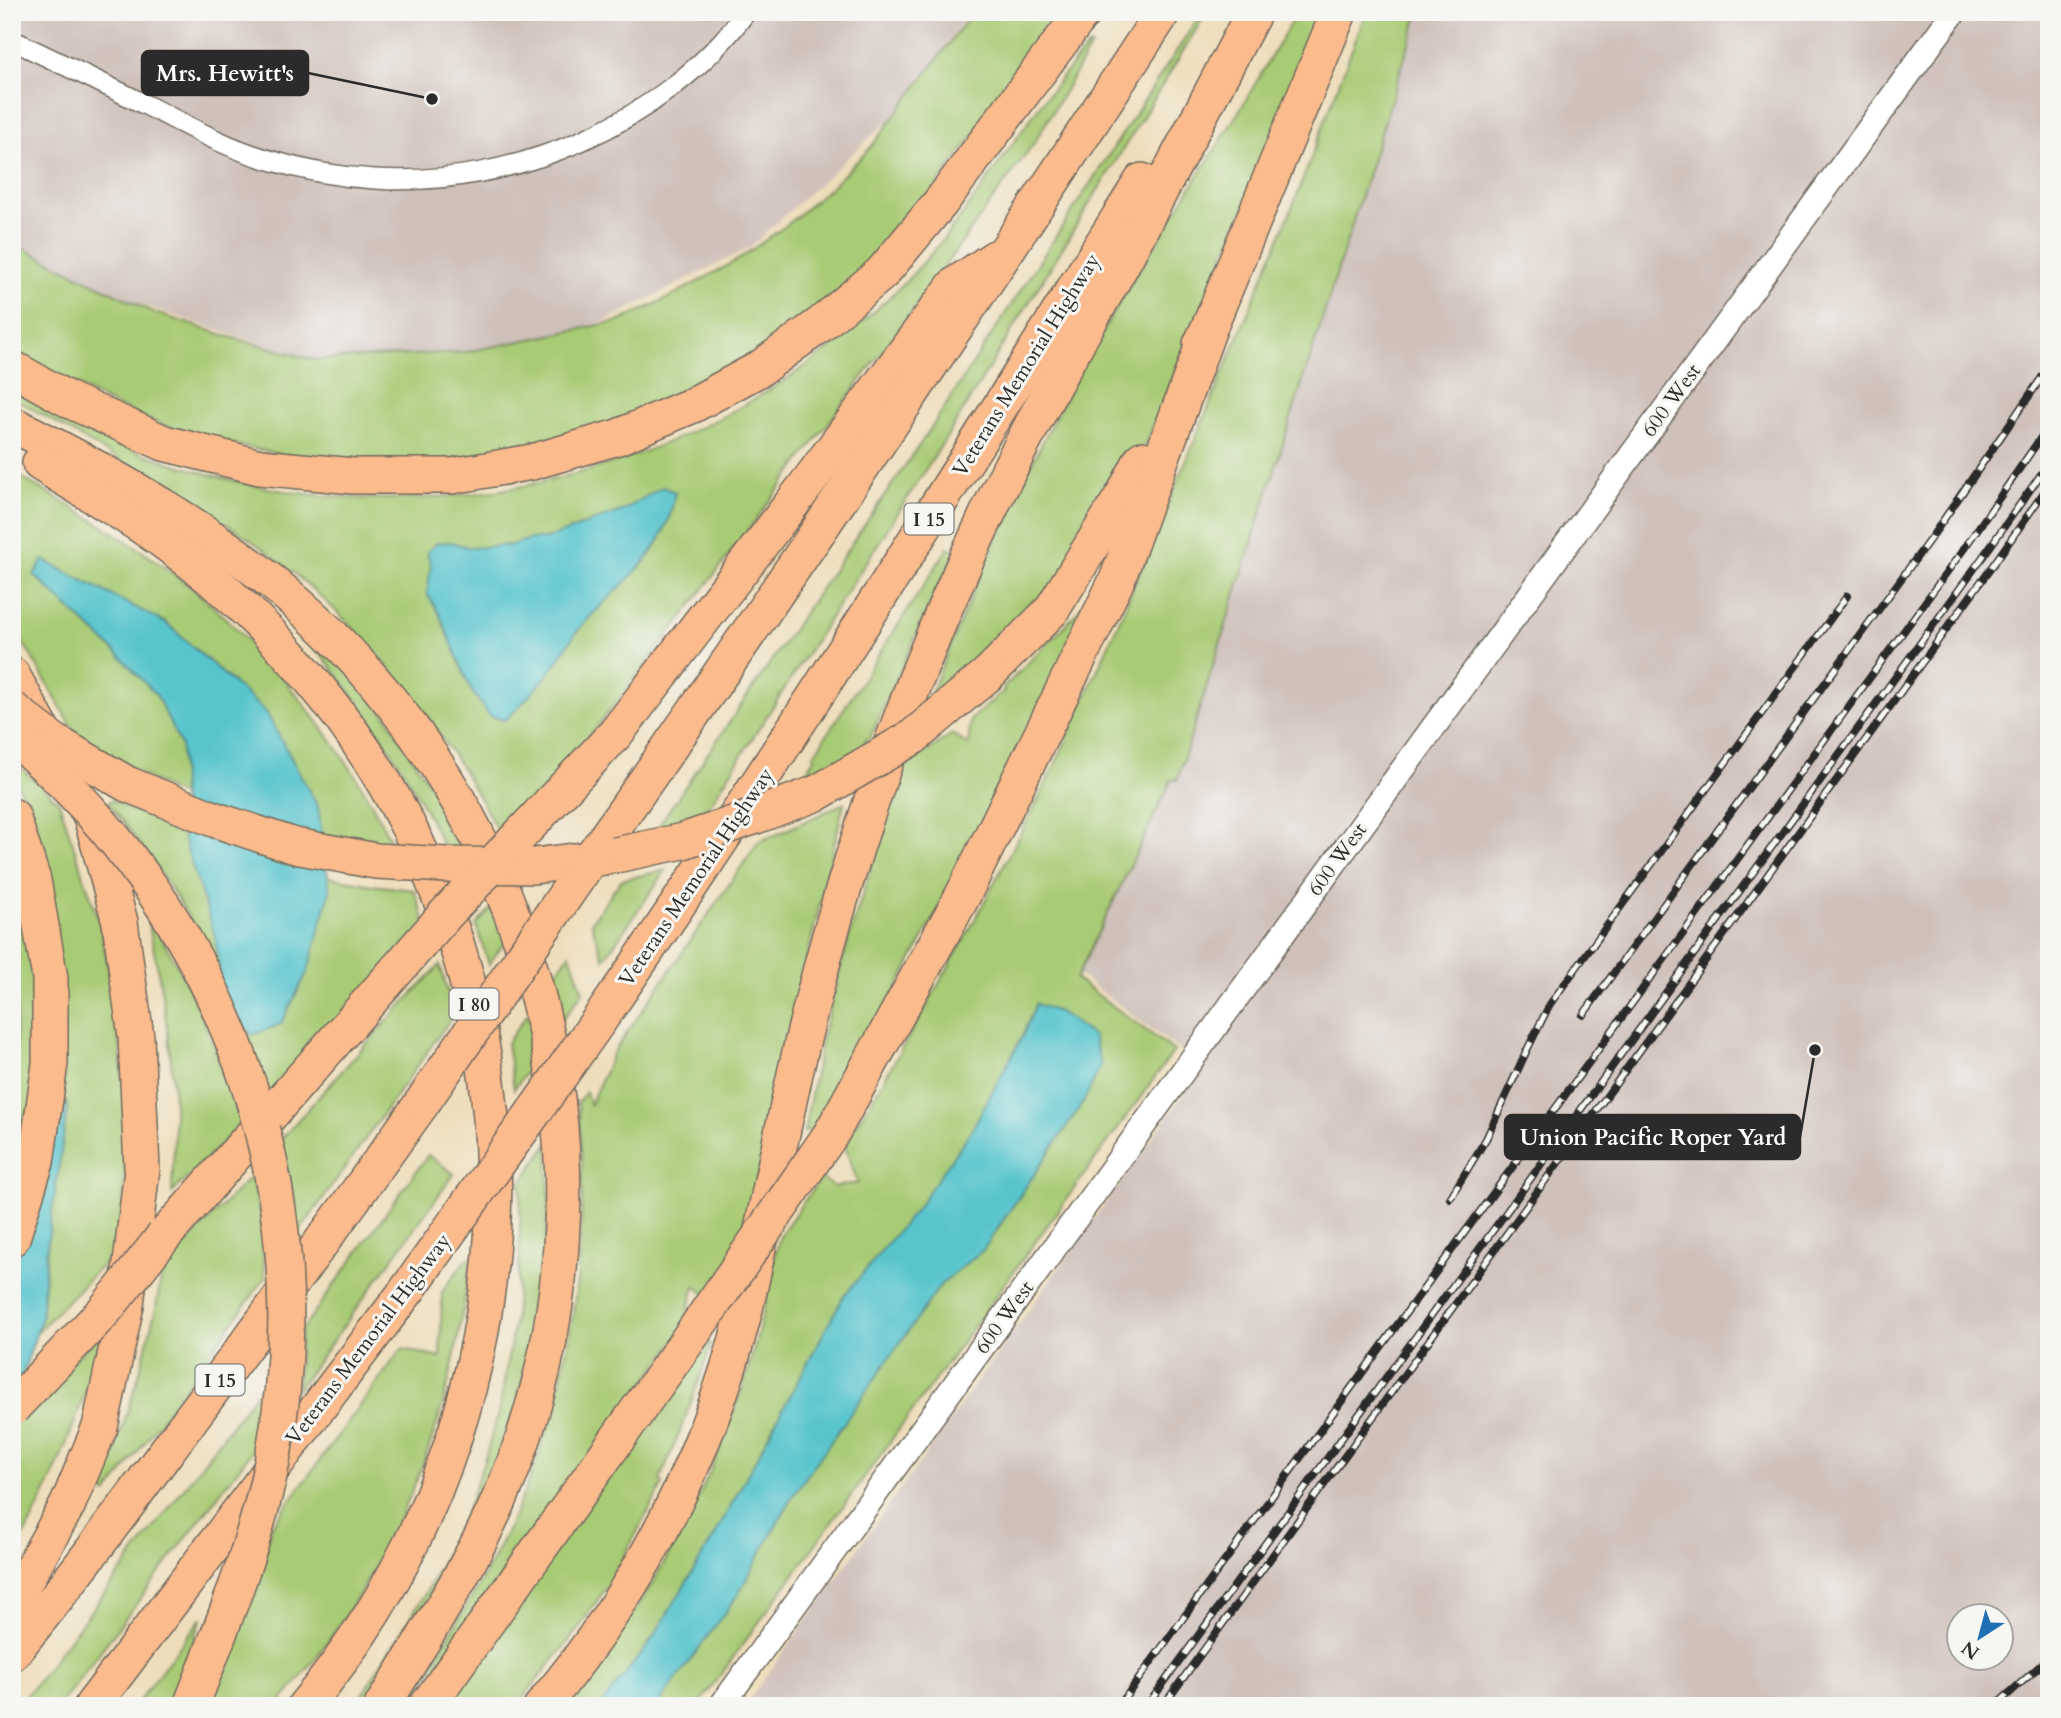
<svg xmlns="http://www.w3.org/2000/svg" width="2061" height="1718" viewBox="0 0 2061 1718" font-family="Cardo,serif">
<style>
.industrial{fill:#cfc0ba;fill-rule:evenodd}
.green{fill:#a8cb75;stroke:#6a7b50;stroke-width:2}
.water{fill:#58c5cd;stroke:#42787c;stroke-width:2}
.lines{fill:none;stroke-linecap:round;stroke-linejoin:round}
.minor-casing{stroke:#6f695d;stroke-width:22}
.tertiary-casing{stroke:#6f695d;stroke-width:27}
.motorway-casing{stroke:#6f695d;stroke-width:38}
.minor{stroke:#fff;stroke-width:19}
.tertiary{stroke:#fff;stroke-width:24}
.motorway{stroke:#fbbb8d;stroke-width:35}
.rail-casing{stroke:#2b2b2b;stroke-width:8}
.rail{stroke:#f6f6f2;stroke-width:5;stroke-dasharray:16;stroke-linecap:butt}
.motorway-bridge-casing{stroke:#6f695d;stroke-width:38;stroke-linecap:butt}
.motorway-bridge{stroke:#fbbb8d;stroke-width:35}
.labels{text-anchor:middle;stroke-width:6;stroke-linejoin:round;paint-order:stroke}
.shield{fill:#f6f6f2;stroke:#686867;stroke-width:2}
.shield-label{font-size:19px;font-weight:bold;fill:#2b2b2b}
.street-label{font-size:21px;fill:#2b2b2b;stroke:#f6f6f2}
.leader{fill:none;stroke:#2b2b2b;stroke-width:2.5}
.callout-dot{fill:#2b2b2b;stroke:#f6f6f2;stroke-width:2.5}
.callout{fill:#2b2b2b;stroke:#2b2b2b;stroke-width:2.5}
.callout-label{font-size:23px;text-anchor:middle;font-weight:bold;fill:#fff}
</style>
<rect width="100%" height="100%" fill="#f6f6f2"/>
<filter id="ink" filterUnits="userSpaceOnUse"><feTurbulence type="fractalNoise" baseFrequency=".0143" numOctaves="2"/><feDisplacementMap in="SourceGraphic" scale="14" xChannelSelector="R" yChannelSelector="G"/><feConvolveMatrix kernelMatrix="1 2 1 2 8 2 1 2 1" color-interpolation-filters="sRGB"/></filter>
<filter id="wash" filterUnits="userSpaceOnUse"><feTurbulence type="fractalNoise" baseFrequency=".00686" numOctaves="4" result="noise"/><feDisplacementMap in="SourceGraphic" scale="28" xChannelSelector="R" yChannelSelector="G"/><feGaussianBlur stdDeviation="1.57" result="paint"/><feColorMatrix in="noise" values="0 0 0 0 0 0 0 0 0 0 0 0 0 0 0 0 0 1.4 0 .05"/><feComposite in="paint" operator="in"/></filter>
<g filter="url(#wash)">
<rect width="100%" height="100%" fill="#eeddba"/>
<!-- industrial -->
<g class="industrial">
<path d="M12 12H970L900 110 749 248 520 364 316 362 103 292 12 252Z"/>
<path d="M1390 12H2049V1706H1111L1261 1497 1110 1706H745L1203 1067 1052 955ZM1960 1616H2002V1658H1960Z"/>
</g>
<!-- green -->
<g class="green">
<path d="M973 12H1063L893 245 761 356 579 438 441 463 284 455 199 437 158 423 108 402 12 351V243L155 313 230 337 315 360 466 352 620 321 670 297 736 261 787 225 833 185 871 147Z"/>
<path d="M1202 12H1207L946 438 696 826 650 838 931 428Z"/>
<path d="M1297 12H1328L1195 323 1145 446 1055 587 924 711C971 593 1021 477 1083 365 1131 279 1186 196 1238 113 1258 80 1277 46 1297 12Z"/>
<path d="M1366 12H1419L1177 780 1172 779 1076 979 1174 1051 698 1706H567C643 1609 700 1512 740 1395 752 1360 761 1323 769 1287 772 1272 775 1248 781 1235 793 1215 808 1197 821 1178L835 1187 858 1183 844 1143 878 1090 964 940 1034 808 1057 761 1118 624 1294 203Z"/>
<path d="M1089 45 1091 46 1036 140 897 332 681 619 559 775 503 842C443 722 356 613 245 536 210 512 173 491 136 470 95 446 53 421 12 397V390C53 413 94 437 138 452 190 470 244 486 299 493 519 521 737 445 896 291 952 238 992 171 1037 110 1054 87 1071 66 1089 45Z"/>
<path d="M12 472C68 505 123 536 175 575 244 628 309 703 356 777 371 801 383 827 397 852L369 849 174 792 79 739 29 652 12 628Z"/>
<path d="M948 548 956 551 930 604 870 738 866 739 862 753 795 789 815 757 813 756Z"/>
<path d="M1099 587 1106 592 823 1128 804 1132 822 1037 850 934 903 768 952 734 968 745 971 719 1004 691 1003 688 1064 627Z"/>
<path d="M321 643 382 709 470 850 448 857C415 781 368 712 316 648Z"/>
<path d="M12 760 59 802 100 925 118 1019 127 1146 119 1248 36 1333 41 1320 60 1096 29 812 12 769Z"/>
<path d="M111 800 193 837 325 876 372 885 414 890 427 928 269 1094C234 987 179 889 108 803Z"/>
<path d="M844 803 781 1066 743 1246 707 1296 695 1286 683 1330 411 1700C437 1652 469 1606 494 1557 569 1413 592 1262 578 1102L586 1092 590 1105 613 1053 759 841 778 834Z"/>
<path d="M12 844 37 1000 32 1109 20 1123 12 1129 17 1009 12 966Z"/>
<path d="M666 870 604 959 591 923 621 880Z"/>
<path d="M494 905 506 940 489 964 476 925Z"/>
<path d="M146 913C191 982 217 1046 241 1124L172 1193C173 1163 175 1132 174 1101 171 1037 160 975 146 913Z"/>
<path d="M570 954 583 992 563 1019 553 976Z"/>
<path d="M440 965 454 1014 297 1235 293 1199 281 1139 386 1022Z"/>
<path d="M528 1013 537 1057 514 1089 507 1043Z"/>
<path d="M548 1144 549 1200 542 1295 510 1431 478 1511 420 1613 363 1706H355L428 1589 462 1523 484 1461 499 1412 515 1317 519 1265 521 1183Z"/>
<path d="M428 1155 454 1174 297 1390 301 1331Z"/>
<path d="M252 1175 261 1218 265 1278 107 1494 98 1488 119 1438 139 1375 156 1308 163 1268Z"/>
<path d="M467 1258H471C466 1292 461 1325 454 1358 427 1487 363 1607 277 1706H207L273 1524 402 1349 440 1358 442 1292Z"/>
<path d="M104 1330C82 1410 54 1485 12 1557V1427L45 1389Z"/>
<path d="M705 1342 711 1344C697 1390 679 1435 660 1479L663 1484 611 1580 576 1632 516 1706H444Z"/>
<path d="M263 1384 254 1448 59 1706H19Z"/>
<path d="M202 1617 169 1706H135Z"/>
</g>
<!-- water -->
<g class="water">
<path d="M662 487 675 492C665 561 620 581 579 629 569 641 562 656 552 669 538 688 522 704 505 720L490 716 471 690 439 613 427 594 431 565 427 552 437 543 451 542 471 548 511 545 530 539H546L624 510Z"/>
<path d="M43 560 166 623 266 712 318 807 330 891 308 971 281 1024 252 1035 222 996 215 936 183 837 181 746 157 696 122 658 34 575Z"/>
<path d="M1036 1004 1061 1013 1093 1036 1101 1065 1084 1101 983 1250 942 1283 792 1497 737 1596 657 1706H600L649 1644 714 1537 843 1297 918 1207 972 1129 1022 1037Z"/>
<path d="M60 1096 68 1105 46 1253 41 1320 12 1405V1129L28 1114Z"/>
</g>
</g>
<g filter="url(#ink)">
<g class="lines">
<defs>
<path id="minor" d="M12 40C58 62 104 84 150 107 188 126 225 147 266 159 301 170 337 177 375 179 512 188 664 124 746 12"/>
<path id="tertiary" d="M721 1706 1954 12"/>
<g id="motorway">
<path d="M1201 344 1211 323 1339 12"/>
<path d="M12 368 71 401 164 443 260 467 353 476H452L532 462 618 437 693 405 759 369 821 324 882 273 941 202 1083 12"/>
<path d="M12 424C115 476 223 535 308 613 534 819 620 1145 524 1436 492 1534 436 1619 382 1706"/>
<path d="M40 463C73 484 107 503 140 525 203 567 260 619 309 677 559 973 553 1411 305 1706"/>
<path d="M988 674 1051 611 1125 492 1142 459"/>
<path d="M12 675 46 737"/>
<path d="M616 733 807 484 955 285 995 258"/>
<path d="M12 816 33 880 50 978V1064L36 1162 12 1238"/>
<path d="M600 846C794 572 980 293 1163 12"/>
<path d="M600 1019C789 744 965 463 1142 181"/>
<path d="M831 1134 963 895 1117 580 1211 323"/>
<path d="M164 1236 276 1108"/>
<path d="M12 1604 68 1504 100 1427 126 1305 142 1169 136 1037 120 922 91 816 87 810"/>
<path d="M12 1653C73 1579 129 1502 186 1425 266 1318 345 1211 422 1103"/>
<path d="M92 1706 408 1289"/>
<path d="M427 1706 690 1337"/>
<path d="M542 1706C640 1590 708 1456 745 1309 766 1215 783 1120 806 1027 831 924 862 823 899 724 940 612 990 502 1047 397 1071 351 1098 307 1123 262 1167 179 1210 95 1254 12"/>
</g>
</defs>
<!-- minor casing -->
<use href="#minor" class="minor-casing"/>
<!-- tertiary casing -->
<use href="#tertiary" class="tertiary-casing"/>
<!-- motorway casing -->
<use href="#motorway" class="motorway-casing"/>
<!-- minor -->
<use href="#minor" class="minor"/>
<!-- tertiary -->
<use href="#tertiary" class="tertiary"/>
<!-- motorway -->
<use href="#motorway" class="motorway"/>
<defs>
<g id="rail">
<path d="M1583 1015 1933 535 2049 367"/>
<path d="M1450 1198 1486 1139 1527 1050 1550 1004 1847 596"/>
<path d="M1119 1706 1963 550 2049 426"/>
<path d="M1147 1706 1982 558 2049 463"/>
<path d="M1163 1706 1993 565 2049 485"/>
<path d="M1995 1706 2049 1658"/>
</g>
</defs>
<!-- rail casing -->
<use href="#rail" class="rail-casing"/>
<!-- rail -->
<use href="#rail" class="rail"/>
<defs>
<g id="motorway-bridge">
<path d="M12 709 55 742 127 784 216 820 295 846 376 861 447 865 534 866 606 857 683 841 753 817 817 793 913 737 988 674"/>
<path d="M12 736C224 912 325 1191 272 1462 255 1546 222 1626 191 1706"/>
<path d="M422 1103 598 848"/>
<path d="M276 1108 445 915 616 733"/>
<path d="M408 1289 600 1019"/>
<path d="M690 1337 831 1134"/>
<path d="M12 1408 105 1310 164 1236"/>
</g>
</defs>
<!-- motorway-bridge casing -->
<use href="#motorway-bridge" class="motorway-bridge-casing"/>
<!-- motorway-bridge -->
<use href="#motorway-bridge" class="motorway-bridge"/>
</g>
</g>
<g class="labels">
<!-- shield labels -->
<g class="shield">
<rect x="904.5" y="503.5" width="49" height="31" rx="5"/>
<rect x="449.5" y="988.5" width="49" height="31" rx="5"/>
<rect x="195.5" y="1364.5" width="49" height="31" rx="5"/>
</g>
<g class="shield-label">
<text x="929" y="526">I 15</text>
<text x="474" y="1011">I 80</text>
<text x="220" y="1387">I 15</text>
</g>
<!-- street labels -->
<g class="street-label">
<text transform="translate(1026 365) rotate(-58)" y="7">Veterans Memorial Highway</text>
<text transform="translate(1671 400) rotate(-54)" y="7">600 West</text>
<text transform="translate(1337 859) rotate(-54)" y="7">600 West</text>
<text transform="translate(696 877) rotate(-56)" y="7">Veterans Memorial Highway</text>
<text transform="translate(1004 1317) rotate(-54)" y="7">600 West</text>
<text transform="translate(368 1339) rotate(-53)" y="7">Veterans Memorial Highway</text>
</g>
</g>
<!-- callouts -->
<path class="leader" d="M432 99L308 73M1815 1050L1800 1137"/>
<g class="callout-dot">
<circle cx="432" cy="99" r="7"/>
<circle cx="1815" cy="1050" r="7"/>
</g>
<g class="callout">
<rect x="142" y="51" width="166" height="44" rx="7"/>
<rect x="1505" y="1115" width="295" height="44" rx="7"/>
</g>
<g class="callout-label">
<text x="225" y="81">Mrs. Hewitt's</text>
<text x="1653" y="1145">Union Pacific Roper Yard</text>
</g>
<!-- margin -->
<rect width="2061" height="1718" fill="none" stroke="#f6f6f2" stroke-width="42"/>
<!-- north arrow -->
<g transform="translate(1980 1637) rotate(216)"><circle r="33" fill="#f6f6f2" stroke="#a5a5a2" stroke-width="2"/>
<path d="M0-5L12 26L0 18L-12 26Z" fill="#1f6fb2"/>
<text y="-10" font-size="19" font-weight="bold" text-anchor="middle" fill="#2b2b2b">N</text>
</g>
</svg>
